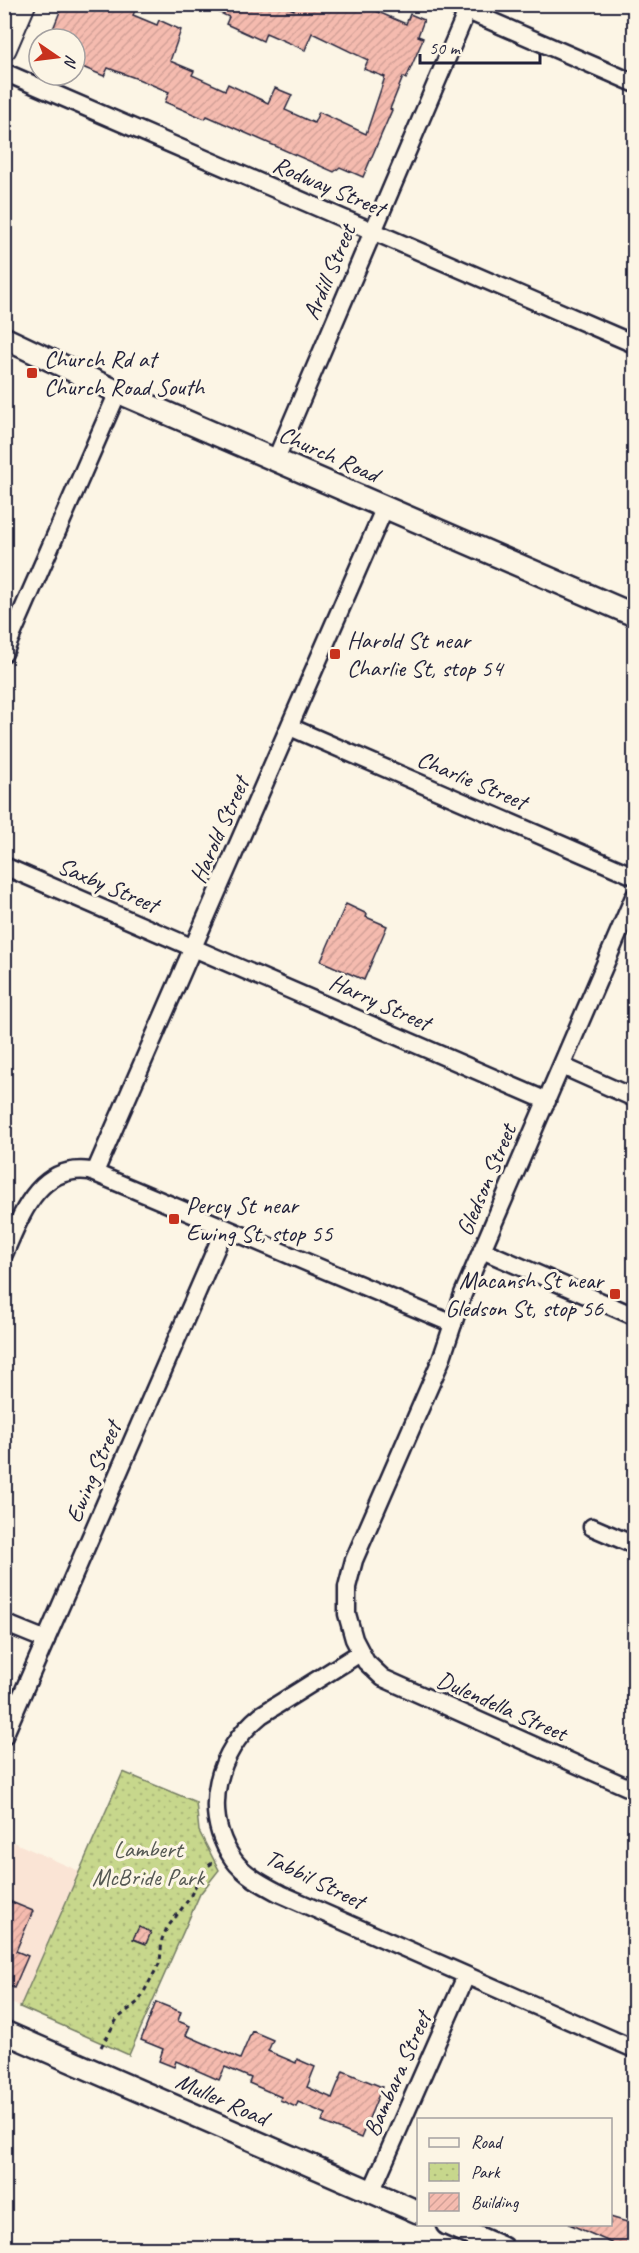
<svg xmlns="http://www.w3.org/2000/svg" width="639" height="2253" viewBox="0 0 639 2253" font-family="Caveat,sans-serif">
<style>
.built{fill:#fae4d5}
.park{fill:url(#park-dots);stroke:#747c64;stroke-width:1.5}
.building{fill:url(#building-hatch);stroke:#22223b;stroke-width:1.5}
.lines{fill:none;stroke-linecap:round;stroke-linejoin:round}
.minor-casing{stroke:#22223b;stroke-width:21}
.tertiary-casing{stroke:#22223b;stroke-width:26}
.secondary-casing{stroke:#22223b;stroke-width:28}
.path{stroke:#22223b;stroke-width:3;stroke-dasharray:4.5 4.5;stroke-linecap:butt}
.minor{stroke:#fcf5e5;stroke-width:16}
.tertiary{stroke:#fcf5e5;stroke-width:21}
.secondary{stroke:#fcf5e5;stroke-width:24}
.poi-dot{fill:#c8321e;stroke:#fcf5e5;stroke-width:2}
.labels{text-anchor:middle;stroke-width:6;stroke-linejoin:round;paint-order:stroke}
.street-label{font-size:24px;fill:#22223b;stroke:#fcf5e5}
.poi-label{font-size:24px;fill:#22223b;stroke:#fcf5e5;text-anchor:start}
.park-label{font-size:24px;fill:#545853;stroke:#fcf5e5}
</style>
<defs>
<pattern id="park-dots" width="8" height="8" patternUnits="userSpaceOnUse" patternTransform="scale(1.5)"><rect width="8" height="8" fill="#c7d78c"/><path d="M2 2h.1M6 6h.1" fill="none" stroke="#abb87a" stroke-width="1.8" stroke-linecap="round"/></pattern>
<pattern id="building-hatch" width="6" height="6" patternUnits="userSpaceOnUse" patternTransform="scale(1.5)"><rect width="6" height="6" fill="#f5bbaf"/><path d="M-1 1l2-2M0 6l6-6M5 7l2-2" fill="none" stroke="#d2a097"/></pattern>
</defs>
<rect width="100%" height="100%" fill="#fcf5e5"/>
<filter id="ink" filterUnits="userSpaceOnUse"><feTurbulence type="fractalNoise" baseFrequency=".0167" numOctaves="2"/><feDisplacementMap in="SourceGraphic" scale="12" xChannelSelector="R" yChannelSelector="G"/><feConvolveMatrix kernelMatrix="1 2 1 2 8 2 1 2 1" color-interpolation-filters="sRGB"/></filter>
<g filter="url(#ink)">
<!-- built -->
<path class="built" d="M4 1838 79 1871 20 2007 5 2000Z"/>
<!-- park -->
<path class="park" d="M123 1772 196 1802 199 1831 219 1870 200 1894 129 2055 20 2007Z"/>
<!-- building -->
<g class="building">
<path d="M63 4H138L133 15 157 25 159 20 181 30 170 61 194 71 192 75 225 90 228 84 268 103 275 88 292 95 285 110 314 123 319 112 366 134 385 77 364 69 368 60 312 33 305 50 266 33 263 41 226 24 229 17 201 4H279L294 10 297 4H351L360 9 362 5 406 24 410 14 424 20 418 36 423 38 421 44 406 79 403 77 390 109 392 110 363 177 340 167 334 172 207 116 205 119 165 102 169 92 138 79 108 68 104 76 75 64V39H49Z"/>
<path d="M346 904 367 914 366 917 387 926 364 980 321 961Z"/>
<path d="M4 1899 33 1911 16 1951 28 1956 14 1988 4 1984Z"/>
<path d="M139 1927 151 1932 146 1944 133 1939Z"/>
<path d="M156 2002 181 2012 178 2021 190 2026 186 2035 240 2059 252 2031 273 2040 268 2051 296 2063 297 2059 315 2067 307 2087 332 2098 343 2071 382 2087 361 2138 322 2122 326 2114 298 2102 296 2107 280 2100 281 2097 249 2083 251 2078 225 2067 219 2080 176 2061 174 2067 159 2061 163 2049 141 2040Z"/>
<path d="M610 2217 634 2224V2248H611L612 2243 569 2224H610Z"/>
</g>
<g class="lines">
<defs>
<g id="minor">
<path d="M454 5 634 83"/>
<path d="M4 72 634 344"/>
<path d="M276 459 464 18 462 4"/>
<path d="M4 653 118 392"/>
<path d="M290 727 634 876"/>
<path d="M4 866 547 1101"/>
<path d="M634 897 463 1294 441 1360 354 1560 347 1587V1614L354 1639 366 1662 383 1678 634 1790"/>
<path d="M562 1066 634 1098"/>
<path d="M95 1172 385 507"/>
<path d="M482 1250 634 1316"/>
<path d="M4 1254C21 1216 38 1164 90 1171L453 1324"/>
<path d="M592 1527 634 1545"/>
<path d="M4 1623 46 1640"/>
<path d="M360 1653 261 1715C218 1750 200 1810 233 1859 244 1875 264 1885 281 1894L634 2049"/>
<path d="M4 1736 225 1228"/>
<path d="M371 2192 466 1976"/>
</g>
<g id="tertiary">
<path d="M4 338 118 392 634 615"/>
<path d="M4 2032 418 2212"/>
<path d="M447 2224 502 2248"/>
</g>
<path id="secondary" d="M4 48 23 4"/>
</defs>
<!-- minor casing -->
<use href="#minor" class="minor-casing"/>
<!-- tertiary casing -->
<use href="#tertiary" class="tertiary-casing"/>
<!-- secondary casing -->
<use href="#secondary" class="secondary-casing"/>
<!-- path -->
<path class="path" d="M101 2047 117 2019 139 2001 160 1962 162 1939 167 1928 189 1899 203 1870 216 1860"/>
<!-- minor -->
<use href="#minor" class="minor"/>
<!-- tertiary -->
<use href="#tertiary" class="tertiary"/>
<!-- secondary -->
<use href="#secondary" class="secondary"/>
</g>
</g>
<!-- markers -->
<g class="poi-dot">
<rect x="26" y="367" width="12" height="12" rx="3"/>
<rect x="329" y="648" width="12" height="12" rx="3"/>
<rect x="168" y="1213" width="12" height="12" rx="3"/>
<rect x="609" y="1288" width="12" height="12" rx="3"/>
</g>
<g class="labels">
<!-- street labels -->
<g class="street-label">
<text transform="translate(329 186) rotate(23)" y="8">Rodway Street</text>
<text transform="translate(329 272) rotate(-67)" y="8">Ardill Street</text>
<text transform="translate(329 454) rotate(24)" y="8">Church Road</text>
<text transform="translate(472 780) rotate(23)" y="8">Charlie Street</text>
<text transform="translate(219 830) rotate(-66)" y="8">Harold Street</text>
<text transform="translate(108 885) rotate(23)" y="8">Saxby Street</text>
<text transform="translate(380 1002) rotate(24)" y="8">Harry Street</text>
<text transform="translate(486 1180) rotate(-67)" y="8">Gledson Street</text>
<text transform="translate(93 1472) rotate(-67)" y="8">Ewing Street</text>
<text transform="translate(502 1706) rotate(24)" y="8">Dulendella Street</text>
<text transform="translate(315 1879) rotate(26)" y="8">Tabbil Street</text>
<text transform="translate(397 2074) rotate(-66)" y="8">Bambara Street</text>
<text transform="translate(222 2099) rotate(24)" y="8">Muller Road</text>
</g>
<!-- poi labels -->
<g class="poi-label">
<text x="44" y="367">Church Rd at<tspan x="44" dy="28">Church Road South</tspan></text>
<text x="347" y="648">Harold St near<tspan x="347" dy="28">Charlie St, stop 54</tspan></text>
<text x="186" y="1213">Percy St near<tspan x="186" dy="28">Ewing St, stop 55</tspan></text>
<text x="603" y="1288" text-anchor="end">Macansh St near<tspan x="603" dy="28">Gledson St, stop 56</tspan></text>
</g>
<!-- park labels -->
<g class="park-label">
<text x="148" y="1857">Lambert<tspan x="148" dy="28">McBride Park</tspan></text>
</g>
</g>
<!-- margin -->
<rect width="639" height="2253" fill="none" stroke="#fcf5e5" stroke-width="24"/>
<rect x="12" y="12" width="615" height="2229" fill="none" stroke="#22223b" stroke-width="2" filter="url(#ink)"/>
<!-- legend -->
<rect x="417" y="2118" width="195" height="108" fill="#fcf5e5" stroke="#a5a1a1" stroke-width="1.5"/>
<rect x="429" y="2138" width="30" height="9" fill="#fcf5e5" stroke="#a5a1a1" stroke-width="1.5"/>
<text x="471" y="2148" font-size="18" fill="#22223b">Road</text>
<rect x="429" y="2163" width="30" height="18" fill="url(#park-dots)" stroke="#a5a1a1" stroke-width="1.5"/>
<text x="471" y="2178" font-size="18" fill="#22223b">Park</text>
<rect x="429" y="2193" width="30" height="18" fill="url(#building-hatch)" stroke="#a5a1a1" stroke-width="1.5"/>
<text x="471" y="2208" font-size="18" fill="#22223b">Building</text>
<!-- north arrow -->
<g transform="translate(57 57) rotate(104)"><circle r="28" fill="#fcf5e5" stroke="#a5a1a1" stroke-width="1.5"/>
<path d="M0-4.5L10 22L0 15L-10 22Z" fill="#c8321e"/>
<text y="-9" font-size="16" font-weight="bold" text-anchor="middle" fill="#22223b">N</text>
</g>
<!-- scale -->
<path d="M420 54v9h120v-9" fill="none" stroke="#22223b" stroke-width="3"/>
<text x="429" y="54" font-size="18" fill="#22223b" stroke="#fcf5e5" stroke-width="4.5" paint-order="stroke">50 m</text>
</svg>
